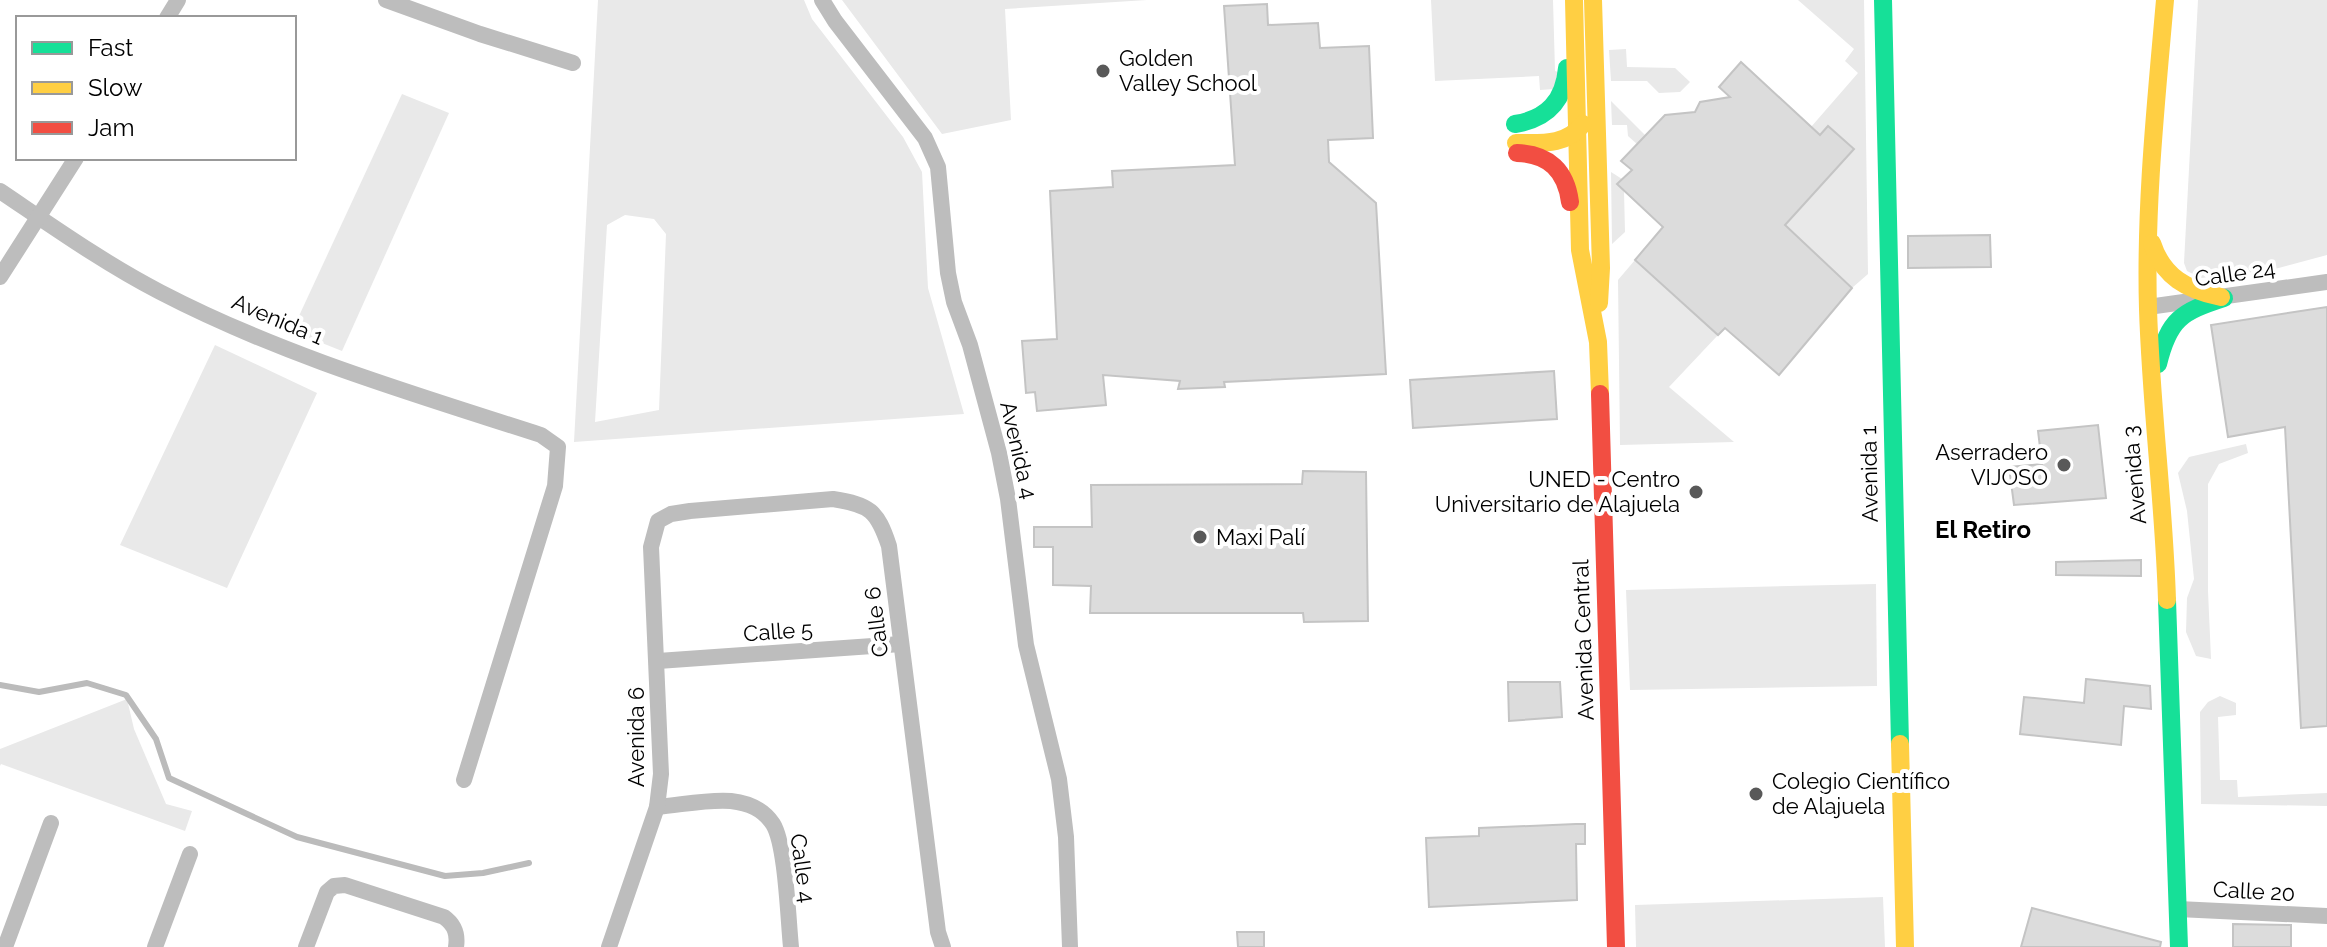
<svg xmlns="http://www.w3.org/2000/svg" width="2327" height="947" viewBox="0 0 2327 947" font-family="Raleway,sans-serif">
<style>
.green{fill:#e9e9e9;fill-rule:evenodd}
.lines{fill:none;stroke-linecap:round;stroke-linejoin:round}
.stream{stroke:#bbb;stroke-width:6}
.building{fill:#dcdcdc;stroke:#c4c4c4;stroke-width:2}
.street{stroke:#bdbdbd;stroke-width:16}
.fast{stroke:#16e098;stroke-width:18}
.slow{stroke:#ffcf43;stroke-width:18}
.jam{stroke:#f24e42;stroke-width:18}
.poi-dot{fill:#595959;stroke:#fff;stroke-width:3}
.labels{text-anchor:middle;stroke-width:8;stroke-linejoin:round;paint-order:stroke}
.poi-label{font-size:22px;fill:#000;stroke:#fff;text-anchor:start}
.street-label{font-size:22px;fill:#000;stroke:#fff}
.neighbourhood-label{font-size:24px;font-weight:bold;fill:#000;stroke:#fff}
</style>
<rect width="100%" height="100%" fill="#fff"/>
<!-- green -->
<g class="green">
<path d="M598 0H804L812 19 903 137 922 172 928 288 964 414 574 442ZM625 215 654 219 666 234 659 410 595 422 607 225Z"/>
<path d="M842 0H1147L1005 9 1011 120 942 134Z"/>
<path d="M1431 0H1553L1555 71 1558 72 1554 89 1540 90 1539 76 1435 81Z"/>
<path d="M1798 0H1864L1868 274 1852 288 1799 239 1766 246 1854 149 1828 126 1820 135 1811 127 1858 73 1845 61 1854 49Z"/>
<path d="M2198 0H2327V255L2271 270 2201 278 2187 271 2184 263Z"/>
<path d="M1626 49 1627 67 1675 68 1690 82 1680 92 1659 93 1647 81H1611L1609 50Z"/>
<path d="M402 94 449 113 342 351 292 331Z"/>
<path d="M1611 101 1645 135 1637 144 1628 136 1627 125H1612Z"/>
<path d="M1611 172 1622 179 1617 184 1624 191 1625 232 1612 244Z"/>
<path d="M1635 260 1718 335 1669 387 1734 442 1620 445 1618 280Z"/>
<path d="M215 345 317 393 227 588 120 545Z"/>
<path d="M2246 444 2248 453 2219 464 2208 484V591L2211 659 2196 656 2186 632 2187 598 2194 579 2187 511 2178 473 2189 457Z"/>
<path d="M1876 584 1877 686 1630 690 1626 590Z"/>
<path d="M2220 696 2236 703V715L2218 717 2220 780H2237L2238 797 2327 793V806L2201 804 2200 712 2208 702Z"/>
<path d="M127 699 134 729 166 804 192 811 185 831 1 764 0 766V749Z"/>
<path d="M1883 897 1885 947H1636L1635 905Z"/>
</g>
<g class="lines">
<!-- stream -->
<path class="stream" d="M0 685 39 692 87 683 126 695 156 739 169 778 297 837 445 876 483 873 529 863"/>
</g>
<!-- building -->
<g class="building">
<path d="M1267 4 1268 25 1318 23 1320 48 1369 46 1373 138 1328 140 1329 162 1376 203 1386 374 1224 382 1225 387 1178 389 1180 381 1103 375 1106 405 1037 411 1035 392 1026 393 1022 341 1057 339 1050 191 1113 187 1112 171 1235 165 1224 6Z"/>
<path d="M1741 62 1820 135 1828 126 1854 149 1785 225 1852 288 1779 375 1725 328 1718 335 1635 260 1663 227 1617 184 1632 170 1621 161 1665 115 1695 112 1700 102 1730 97 1719 87Z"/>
<path d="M1990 235 1991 267 1908 268V236Z"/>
<path d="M2327 307V726L2301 728 2285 427 2228 437 2211 325Z"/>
<path d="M1554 371 1557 419 1413 428 1410 380Z"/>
<path d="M2098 425 2106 498 2014 505 2009 467 2042 464 2038 431Z"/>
<path d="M1303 471 1366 472 1368 621 1304 622 1303 613H1090L1091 586 1053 585V547H1034V527H1092L1091 485 1302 484Z"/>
<path d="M2141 560V576L2056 575V562Z"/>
<path d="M2086 679 2150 686 2151 709 2124 706 2121 745 2020 734 2024 697 2084 703Z"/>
<path d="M1508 682H1560L1562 717 1509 721Z"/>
<path d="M1576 824H1585V844H1576L1577 900 1429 907 1426 838 1479 836V828Z"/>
<path d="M2032 908 2161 942 2160 947H2021Z"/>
<path d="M2233 924 2291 925V947H2233Z"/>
<path d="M1237 932H1264V947H1238Z"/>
</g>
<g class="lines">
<!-- street -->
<g class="street">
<path d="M386 0 480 34 573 63"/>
<path d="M822 0 835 21 925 138 938 167 948 273 954 302 970 345 999 453 1008 499 1026 645 1059 779 1066 837 1070 947"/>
<path d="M167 18 178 0"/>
<path d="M0 191C52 226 104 263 160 292 281 355 411 393 541 435L558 447 555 486 464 780"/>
<path d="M0 277 76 158"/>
<path d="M2148 307 2327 282"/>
<path d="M658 661 901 644"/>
<path d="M657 807C681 805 708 799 731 801 749 803 763 809 773 824 786 845 788 919 791 947"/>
<path d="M2178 909 2327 916"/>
<path d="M5 947 51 823"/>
<path d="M155 947 190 854"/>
<path d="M306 947 327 892 334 886 345 885 444 917C455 925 458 934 456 947"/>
<path d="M609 947 657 807 661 774 651 547 658 521 671 514 690 511 833 499C870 505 877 510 889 546L938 932 943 947"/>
</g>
<!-- fast -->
<g class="fast">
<path d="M1883 0 1900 744"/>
<path d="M1515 124C1547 119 1564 101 1567 68"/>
<path d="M2158 364C2169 319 2181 312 2224 298"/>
<path d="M2167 600 2179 947"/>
</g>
<!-- slow -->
<g class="slow">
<path d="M1574 0 1580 250 1598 342 1600 394"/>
<path d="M1593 0 1601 268 1599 303"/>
<path d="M2165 0C2156 103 2145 206 2148 309 2151 407 2164 503 2167 600"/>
<path d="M1516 143C1541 143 1566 146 1583 124"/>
<path d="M2152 243C2163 277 2187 290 2221 297"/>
<path d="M1900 744 1905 947"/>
</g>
<!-- jam -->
<g class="jam">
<path d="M1517 153C1549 154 1566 171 1570 202"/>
<path d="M1600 394 1616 947"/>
</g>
</g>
<!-- markers -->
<g class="poi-dot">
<circle cx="1103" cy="71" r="8"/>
<circle cx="2064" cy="465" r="8"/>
<circle cx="1696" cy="492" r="8"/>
<circle cx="1200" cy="537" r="8"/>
<circle cx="1756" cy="794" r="8"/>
</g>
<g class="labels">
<!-- poi labels -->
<g class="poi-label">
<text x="1119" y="66">Golden<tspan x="1119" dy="25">Valley School</tspan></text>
<text x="2048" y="460" text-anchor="end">Aserradero<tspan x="2048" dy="25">VIJOSO</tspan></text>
<text x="1680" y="487" text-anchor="end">UNED - Centro<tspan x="1680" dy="25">Universitario de Alajuela</tspan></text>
<text x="1216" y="545">Maxi Palí</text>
<text x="1772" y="789">Colegio Científico<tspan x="1772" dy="25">de Alajuela</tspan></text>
</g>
<!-- street labels -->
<g class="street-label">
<text transform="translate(2235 273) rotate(-8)" y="8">Calle 24</text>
<text transform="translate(278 319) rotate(23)" y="8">Avenida 1</text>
<text transform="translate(1019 450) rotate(77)" y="8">Avenida 4</text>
<text transform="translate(1869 474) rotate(-91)" y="8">Avenida 1</text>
<text transform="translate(2134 475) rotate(-95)" y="8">Avenida 3</text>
<text transform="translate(876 622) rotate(-97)" y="8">Calle 6</text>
<text transform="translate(778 631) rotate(-4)" y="8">Calle 5</text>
<text transform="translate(1583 640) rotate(-92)" y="8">Avenida Central</text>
<text transform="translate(636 737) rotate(-90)" y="8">Avenida 6</text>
<text transform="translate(803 868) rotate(82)" y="8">Calle 4</text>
<text transform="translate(2254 891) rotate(3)" y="8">Calle 20</text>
</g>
<!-- neighbourhood labels -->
<g class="neighbourhood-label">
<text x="1983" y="538">El Retiro</text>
</g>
</g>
<!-- legend -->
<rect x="16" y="16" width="280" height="144" fill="#ffffff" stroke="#999999" stroke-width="2"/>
<rect x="32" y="42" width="40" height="12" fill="#16e098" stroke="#999999" stroke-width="2"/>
<text x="88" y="56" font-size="24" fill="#000000">Fast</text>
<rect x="32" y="82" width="40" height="12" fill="#ffcf43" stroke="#999999" stroke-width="2"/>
<text x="88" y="96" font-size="24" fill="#000000">Slow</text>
<rect x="32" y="122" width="40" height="12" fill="#f24e42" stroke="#999999" stroke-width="2"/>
<text x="88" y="136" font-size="24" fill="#000000">Jam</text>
</svg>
